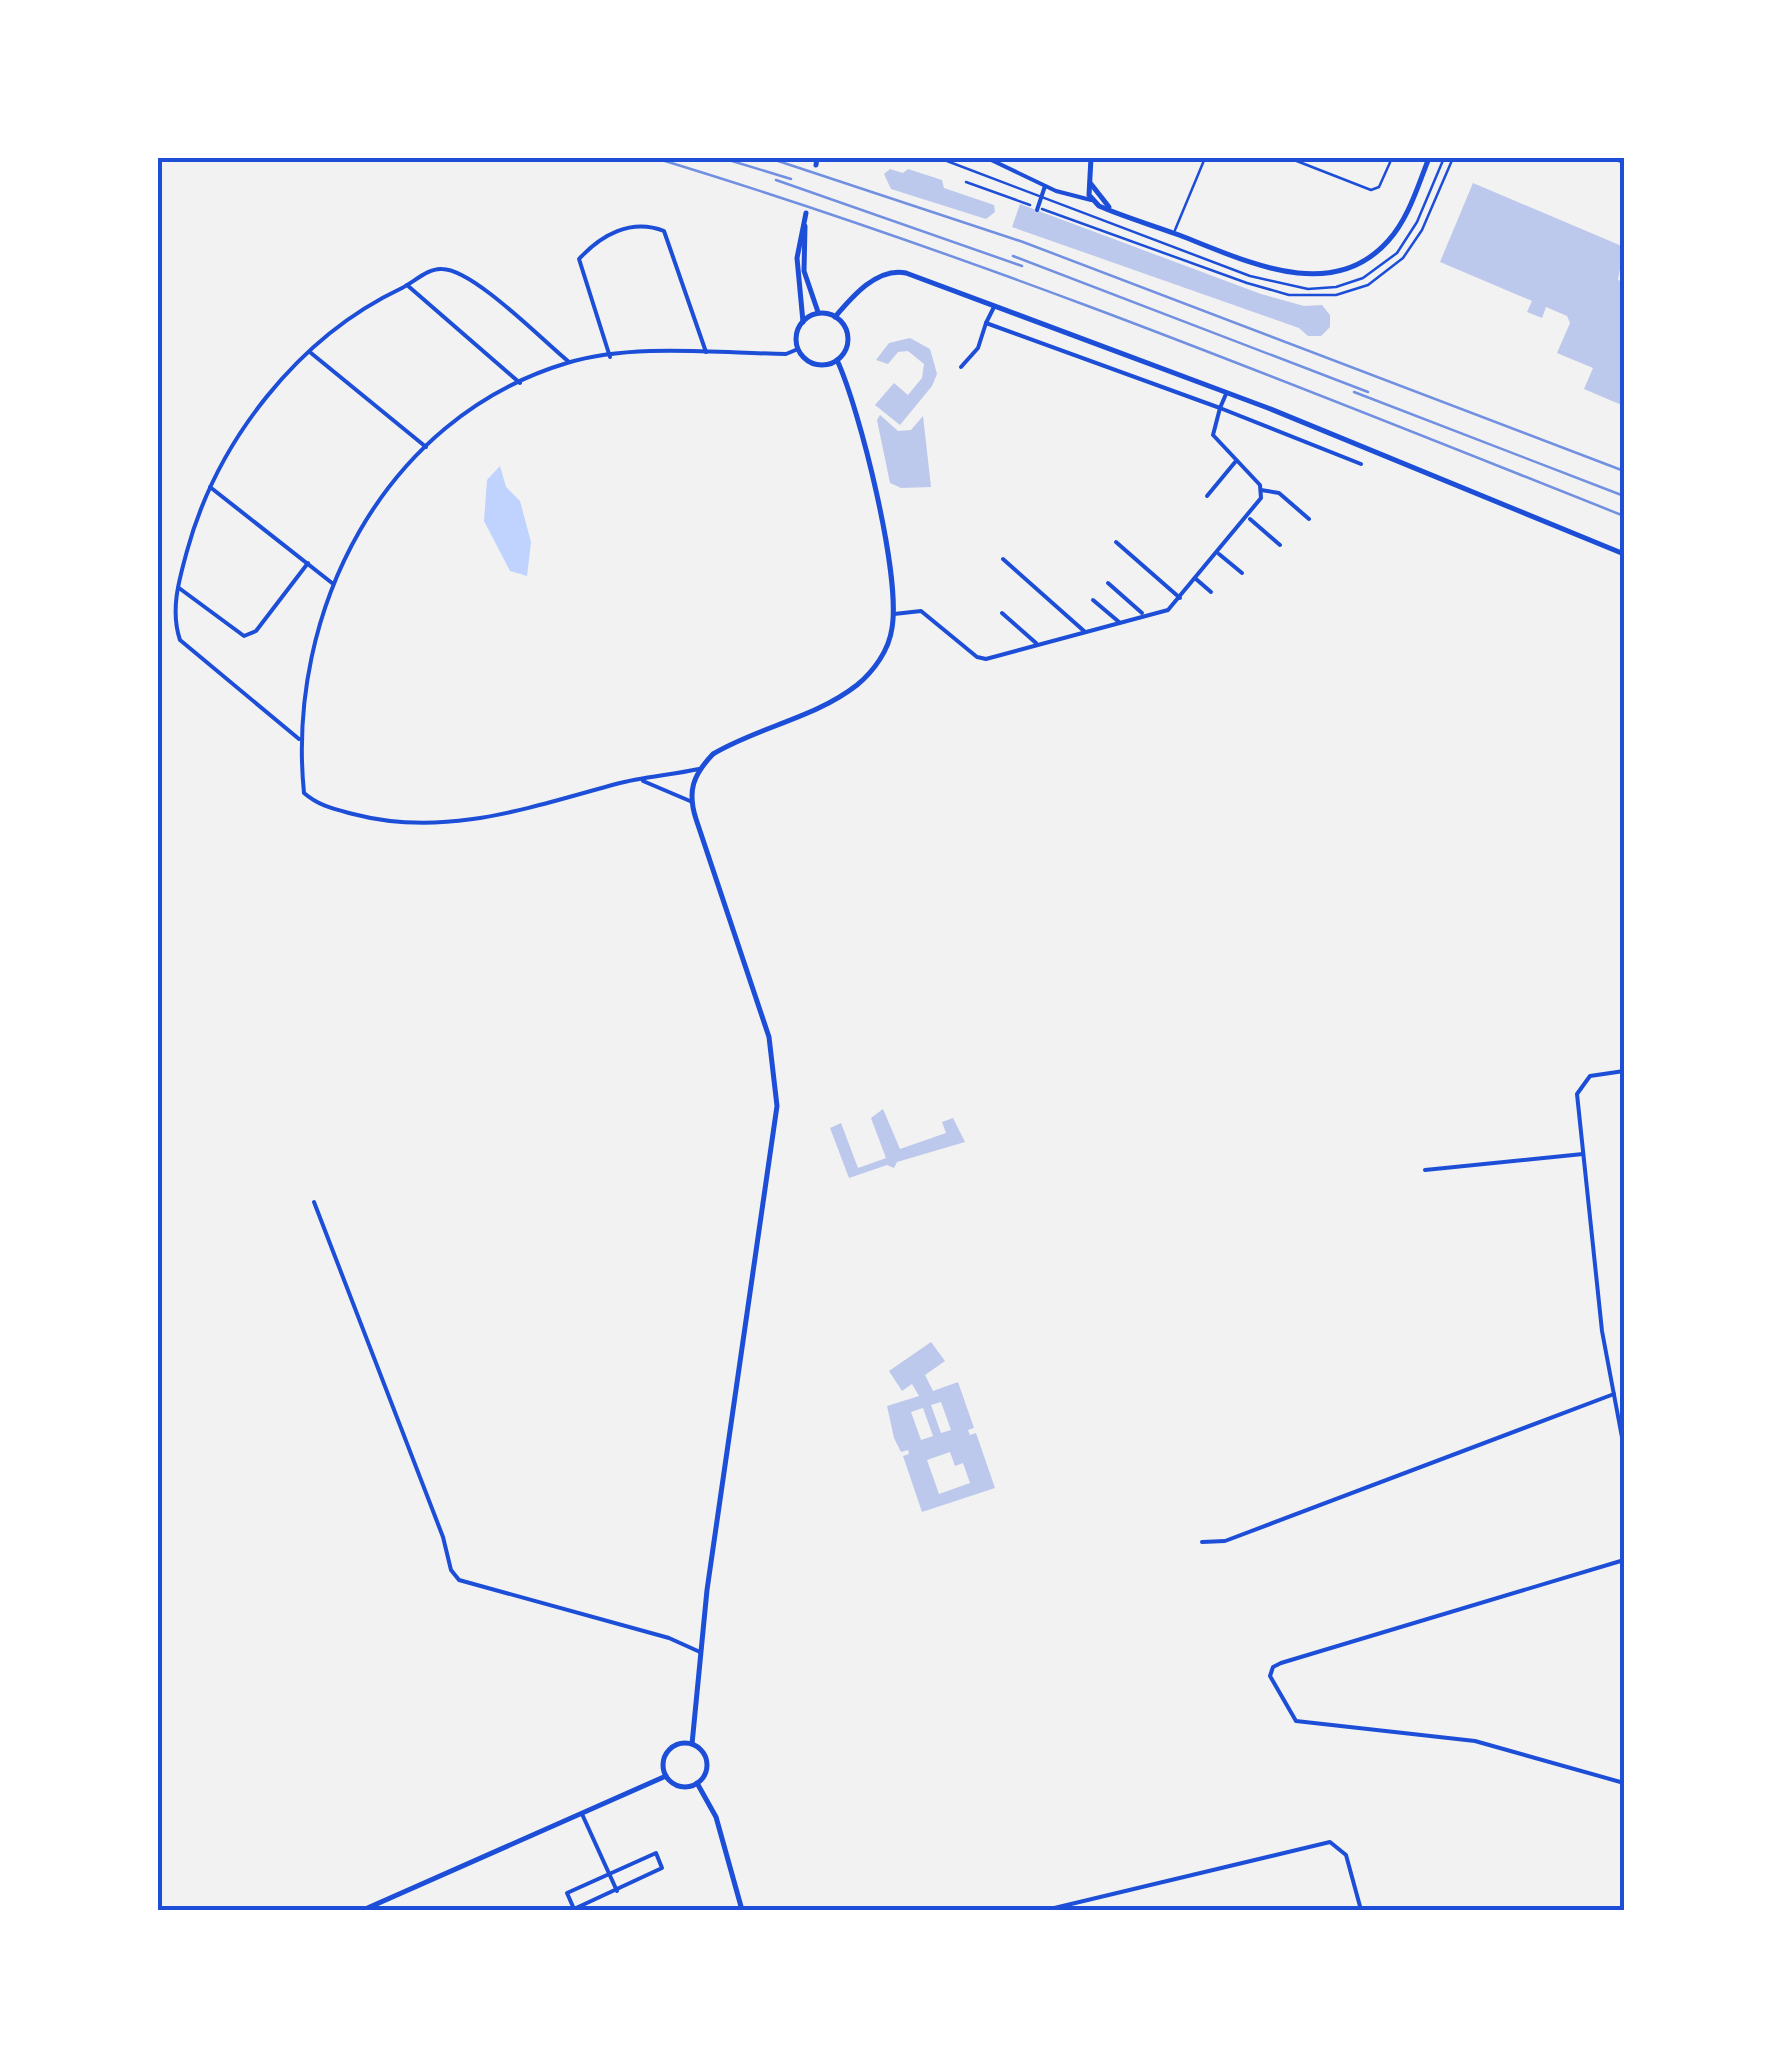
<svg xmlns="http://www.w3.org/2000/svg" width="1782" height="2068" viewBox="0 0 1782 2068" font-family="'Roboto Condensed',sans-serif">
<style>
.water{fill:#bfd3fe}
.building{fill:#bdc9ec;fill-rule:evenodd}
.lines{fill:none;stroke-linecap:round;stroke-linejoin:round}
.path{stroke:#1d4ed8;stroke-width:2.5}
.service{stroke:#1d4ed8;stroke-width:2.5}
.minor{stroke:#1d4ed8;stroke-width:4}
.tertiary{stroke:#1d4ed8;stroke-width:5}
.rail{stroke:#7290e2;stroke-width:2.5}
.neatline{fill:none;stroke:#1d4ed8;stroke-width:4}
</style>
<rect width="100%" height="100%" fill="#f2f2f2"/>
<!-- water -->
<path class="water" d="M500 466 506 487 520 501 531 542 527 576 510 571 484 521 487 480Z"/>
<!-- building -->
<g class="building">
<path d="M890 169 903 173 908 169 942 180 944 188 994 205 995 212 986 219 891 189 884 174Z"/>
<path d="M1473 183 1624 247 1618 280 1624 282V406L1584 389 1593 368 1557 353 1570 323 1567 316 1546 307 1542 318 1527 312 1532 301 1440 262Z"/>
<path d="M1020 204 1261 294 1304 306 1322 305 1330 315V327L1321 336H1308L1299 328 1012 227Z"/>
<path d="M910 338 930 349 937 374 932 386 900 425 875 405 894 383 908 395 922 378 924 364 908 351 898 352 888 364 876 360 889 343Z"/>
<path d="M880 415 898 431 911 430 923 416 931 487 901 488 890 483 877 420Z"/>
<path d="M883 1109 900 1149 946 1133 942 1122 953 1118 965 1142 897 1162 894 1168 887 1165 849 1178 830 1128 841 1123 858 1168 886 1158 871 1118Z"/>
<path d="M931 1342 945 1361 925 1375 933 1391 958 1382 974 1428 968 1430 970 1435 976 1433 995 1488 922 1512 903 1456 909 1454 908 1450 901 1452 894 1438 887 1406 919 1396 912 1384 902 1391 889 1371ZM941 1402 951 1430 941 1433 931 1405ZM923 1408 933 1436 921 1440 911 1412ZM950 1452 955 1466 963 1463 970 1483 939 1494 927 1460Z"/>
</g>
<g class="lines">
<!-- path -->
<g class="path">
<path d="M966 182 1030 205"/>
<path d="M1042 209 1247 283 1289 295H1336L1368 285 1403 258 1422 230 1453 158"/>
</g>
<!-- service -->
<g class="service">
<path d="M939 158 1250 276 1308 289 1336 287 1363 278 1397 253 1417 222 1444 158"/>
<path d="M1289 158 1371 190 1379 187 1392 158"/>
<path d="M1175 230 1205 158"/>
</g>
<!-- minor -->
<g class="minor">
<path d="M987 158 1056 191 1091 200"/>
<path d="M1613 158 1624 162"/>
<path d="M1037 210 1045 186"/>
<path d="M407 285 520 383"/>
<path d="M986 323 994 307"/>
<path d="M311 353 426 447"/>
<path d="M610 357 579 259C601 235 631 218 664 231L706 352"/>
<path d="M1226 394 1220 408 1361 464"/>
<path d="M210 487 332 583"/>
<path d="M1261 490 1279 493 1309 519"/>
<path d="M1207 496 1236 461"/>
<path d="M1250 519 1280 545"/>
<path d="M1116 542 1180 598"/>
<path d="M1219 554 1242 573"/>
<path d="M1003 559 1084 631"/>
<path d="M1196 579 1211 592"/>
<path d="M1108 583 1142 613"/>
<path d="M179 588 244 636 256 631 308 563"/>
<path d="M1093 600 1119 622"/>
<path d="M1002 613 1036 643"/>
<path d="M894 614 921 611 977 657 986 659 1168 610 1261 498 1260 485 1213 435 1220 408 986 323 978 348 961 367"/>
<path d="M299 739 180 640C170 610 179 580 187 551 217 441 298 337 402 288 414 282 428 268 442 269 473 269 542 340 569 362"/>
<path d="M699 769C671 775 642 777 616 784 528 808 444 838 353 814 334 809 319 806 304 793 286 612 383 418 567 363 632 343 718 353 786 354L798 349"/>
<path d="M643 781 690 801"/>
<path d="M1624 1071 1590 1076 1577 1094 1602 1331 1624 1448"/>
<path d="M1425 1170 1583 1154"/>
<path d="M314 1202 443 1537 451 1570 459 1580 669 1638 700 1652"/>
<path d="M1202 1542 1225 1541 1614 1394"/>
<path d="M1624 1560 1281 1663 1273 1667 1270 1676 1296 1721 1475 1741 1624 1783"/>
<path d="M582 1814 617 1891"/>
<path d="M656 1853 662 1868 574 1909 567 1893Z"/>
<path d="M1046 1910 1330 1842 1346 1855 1361 1910"/>
</g>
<!-- tertiary -->
<g class="tertiary">
<path d="M1091 158 1089 195 1099 206C1124 217 1152 225 1179 235 1244 260 1331 305 1388 241 1409 218 1418 185 1429 158"/>
<path d="M816 165 817 158"/>
<path d="M1091 184 1109 207"/>
<path d="M805 226 804 271 818 312"/>
<circle cx="822" cy="339" r="26"/>
<path d="M835 317C852 297 877 267 906 273L1268 408 1624 554"/>
<path d="M803 322 797 258 806 213"/>
<circle cx="685" cy="1765" r="22"/>
<path d="M692 1744 707 1590 777 1106 769 1037 696 819C687 791 693 775 713 754 758 727 815 718 857 685 874 671 889 650 892 628 901 575 860 410 837 360"/>
<path d="M697 1783 716 1817 742 1910"/>
<path d="M363 1910 666 1776"/>
</g>
<!-- rail -->
<g class="rail">
<path d="M655 158C985 258 1304 389 1624 516"/>
<path d="M722 158 791 179"/>
<path d="M769 158 1023 242 1624 471"/>
<path d="M776 180 1022 266"/>
<path d="M1013 256 1368 392"/>
<path d="M1354 392 1624 496"/>
</g>
</g>
<!-- border -->
<rect width="1782" height="2068" fill="none" stroke="#ffffff" stroke-width="320"/>
<rect x="160" y="160" width="1462" height="1748" class="neatline"/>
</svg>
